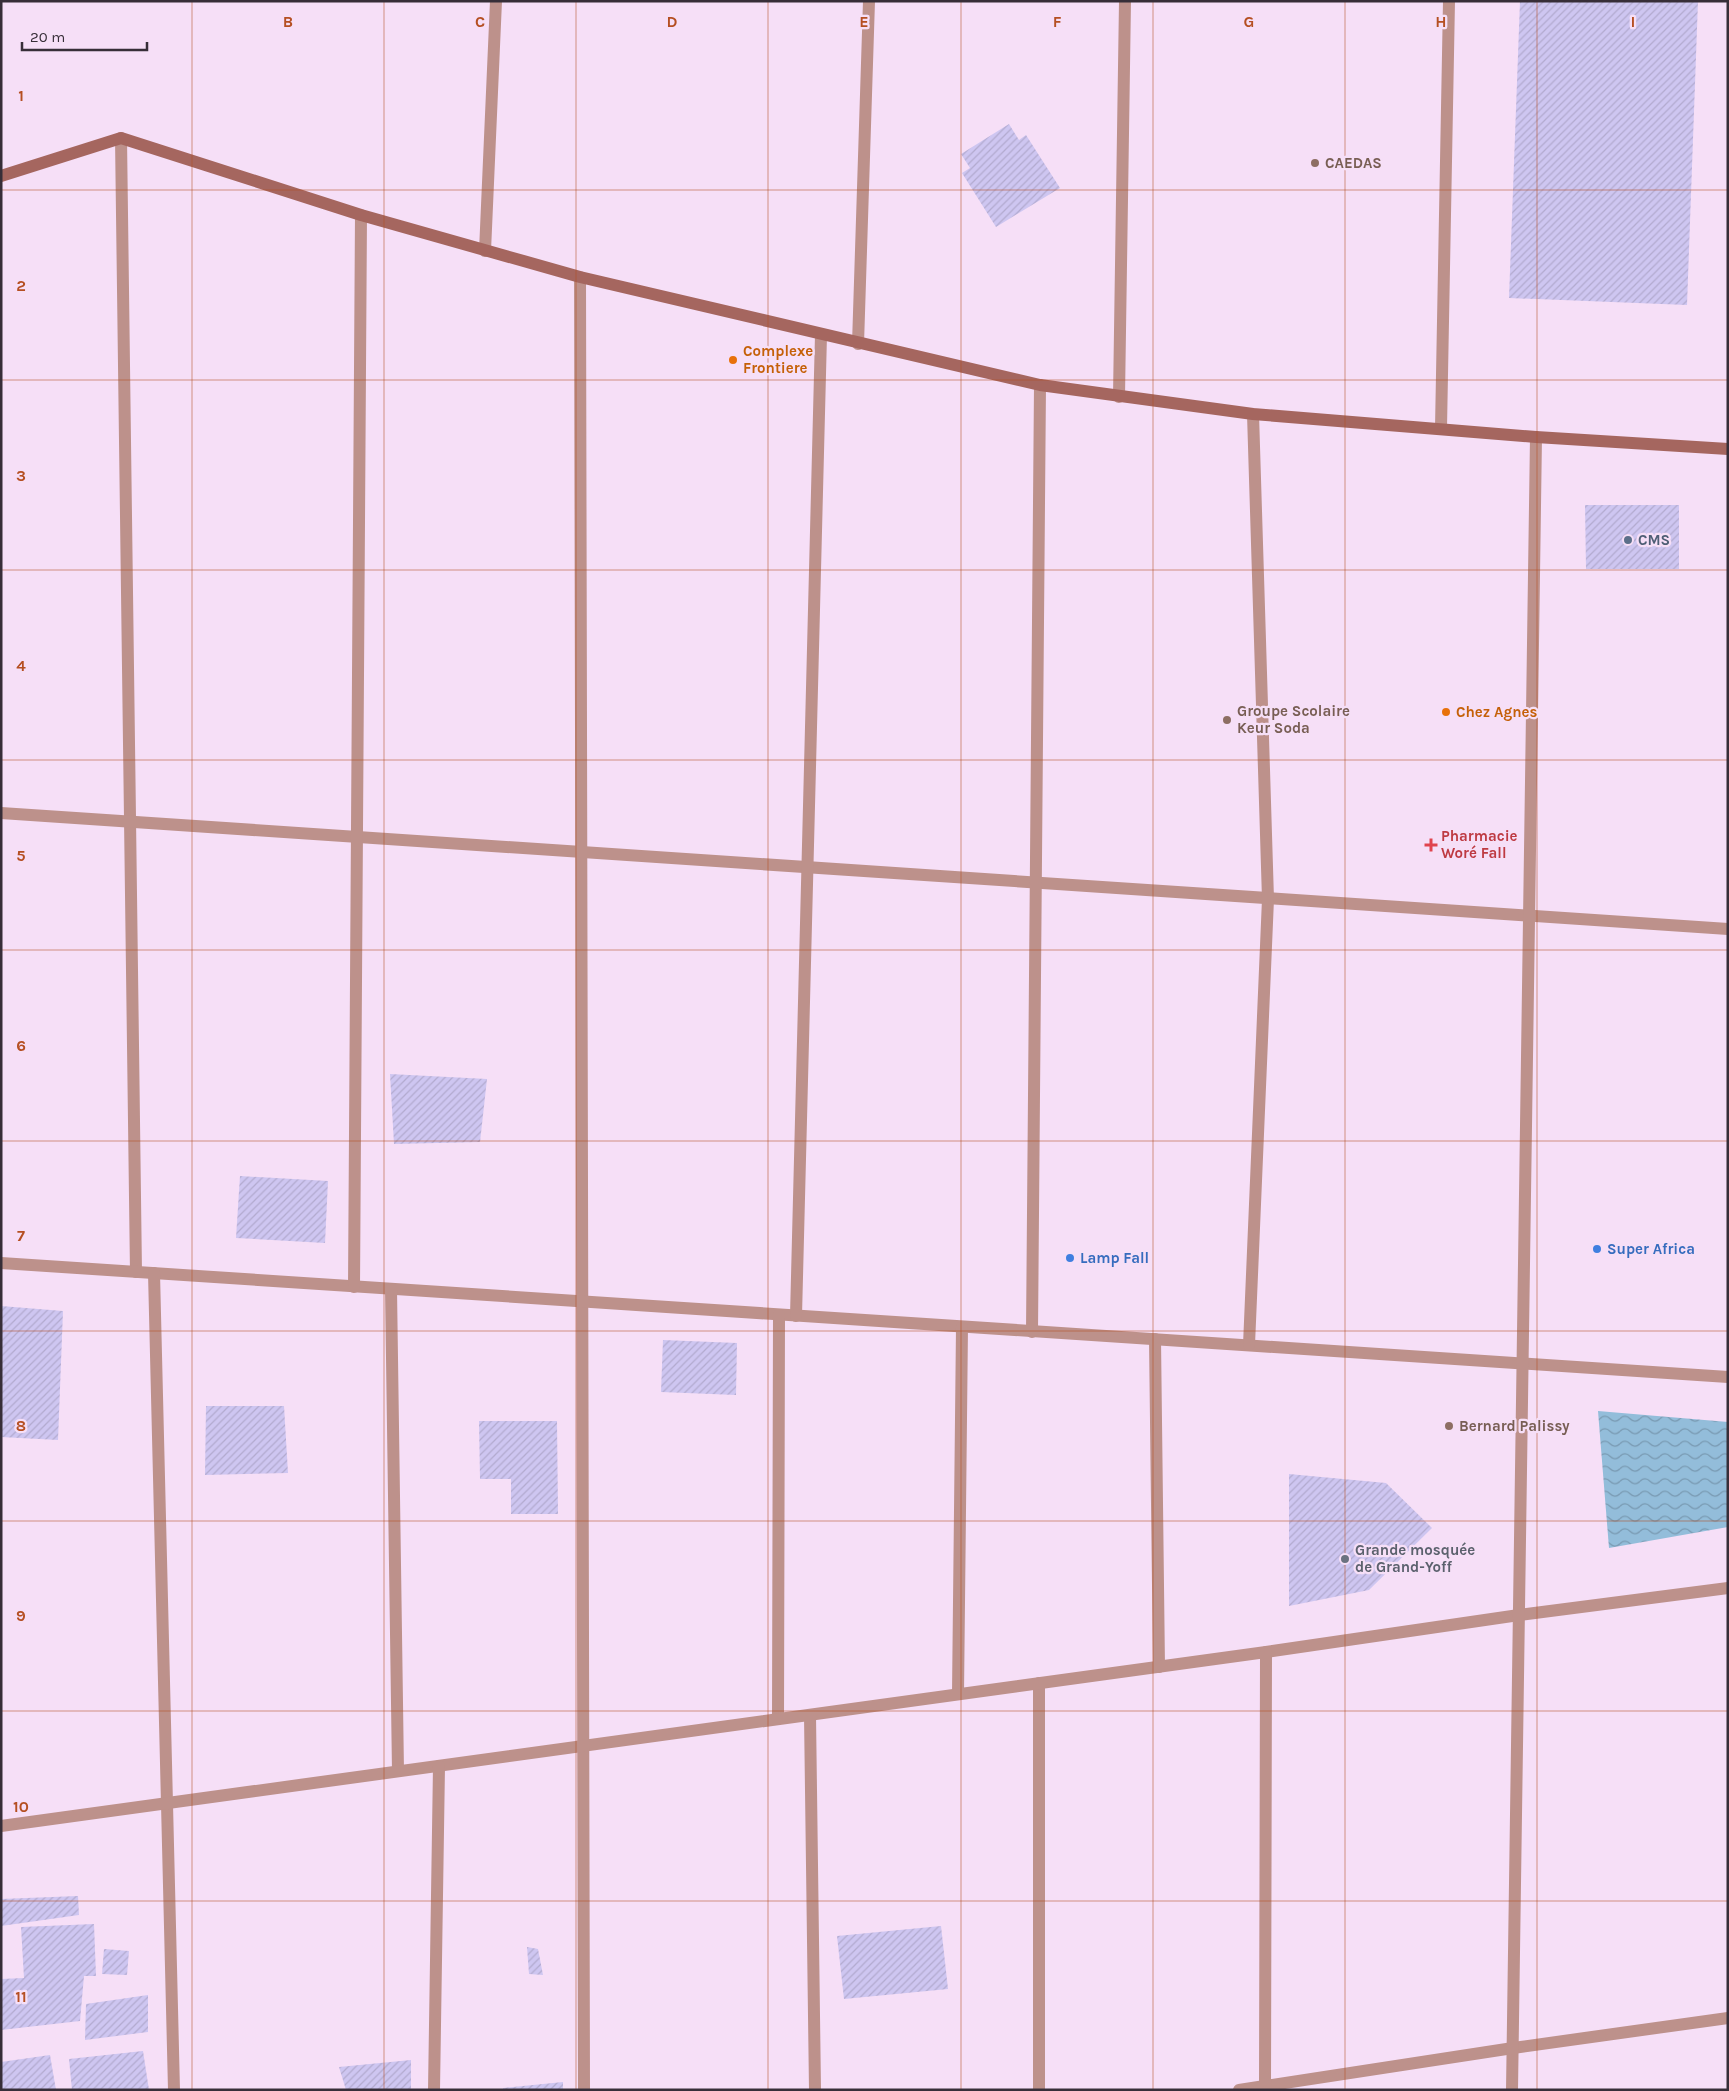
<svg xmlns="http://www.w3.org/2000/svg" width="1729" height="2091" viewBox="0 0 1729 2091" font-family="Karla,sans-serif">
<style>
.water{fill:url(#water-waves)}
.building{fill:url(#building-hatch)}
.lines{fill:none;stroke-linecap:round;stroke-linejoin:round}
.street{stroke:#bd918b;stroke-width:12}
.secondary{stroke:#a5665f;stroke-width:12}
.grid{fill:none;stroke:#b54f22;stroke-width:1;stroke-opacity:0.55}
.education-dot{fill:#8d6e63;stroke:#f6dff7;stroke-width:2}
.food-dot{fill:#e8710a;stroke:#f6dff7;stroke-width:2}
.service-dot{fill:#5c6f8a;stroke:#f6dff7;stroke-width:2}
.health-dot{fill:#e0444e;stroke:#f6dff7;stroke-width:2}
.shop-dot{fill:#3f7fe0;stroke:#f6dff7;stroke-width:2}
.worship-dot{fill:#6b7280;stroke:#f6dff7;stroke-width:2}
.labels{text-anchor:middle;stroke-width:4.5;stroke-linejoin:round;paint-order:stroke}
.education-label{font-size:15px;font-weight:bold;fill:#785e54;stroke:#f6dff7;text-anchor:start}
.food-label{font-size:15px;font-weight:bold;fill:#c56008;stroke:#f6dff7;text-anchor:start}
.service-label{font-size:15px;font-weight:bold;fill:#4e5e75;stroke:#f6dff7;text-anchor:start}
.health-label{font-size:15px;font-weight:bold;fill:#be3a42;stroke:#f6dff7;text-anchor:start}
.shop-label{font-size:15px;font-weight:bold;fill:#366cbe;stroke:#f6dff7;text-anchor:start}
.worship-label{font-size:15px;font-weight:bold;fill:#5b616d;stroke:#f6dff7;text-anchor:start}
.grid-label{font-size:16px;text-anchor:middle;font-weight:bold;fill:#b54f22;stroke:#f6dff7;stroke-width:4.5;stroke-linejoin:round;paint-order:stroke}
</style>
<defs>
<pattern id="water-waves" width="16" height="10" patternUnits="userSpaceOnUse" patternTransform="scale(1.25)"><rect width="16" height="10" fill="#93bdda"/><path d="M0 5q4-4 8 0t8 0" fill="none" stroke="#799ab2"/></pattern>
<pattern id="building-hatch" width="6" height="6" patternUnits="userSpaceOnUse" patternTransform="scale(1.25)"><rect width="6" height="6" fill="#cec6f1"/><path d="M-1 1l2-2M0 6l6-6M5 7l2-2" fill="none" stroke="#b2aacf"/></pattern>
</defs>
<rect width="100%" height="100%" fill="#f6dff7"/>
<!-- water -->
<path class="water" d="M1598 1411 1728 1422V1527L1609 1548Z"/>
<!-- building -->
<g class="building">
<path d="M1520 1H1698L1687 305 1509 298Z"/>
<path d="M1009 124 1019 140 1026 135 1060 188 996 227 962 173 970 168 961 154Z"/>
<path d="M1585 505H1679V569H1586Z"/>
<path d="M390 1074 487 1079 480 1142 394 1144Z"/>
<path d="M240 1176 328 1181 325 1243 236 1238Z"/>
<path d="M1 1306 63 1311 58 1440 1 1437Z"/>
<path d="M663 1340 737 1343 736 1395 661 1392Z"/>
<path d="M206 1406H284L288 1473 205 1475Z"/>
<path d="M479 1421H557L558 1514H511V1479H480Z"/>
<path d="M1289 1474 1386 1483 1432 1528 1369 1590 1289 1606Z"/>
<path d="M78 1896 79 1915 1 1926V1899Z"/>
<path d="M94 1924 96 1976H84L80 2021 1 2030V1979L24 1978 21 1927Z"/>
<path d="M941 1926 948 1989 844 1999 837 1936Z"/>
<path d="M527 1947 538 1949 543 1975 529 1974Z"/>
<path d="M104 1949 129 1951 127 1975 102 1974Z"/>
<path d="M148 1995V2032L85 2040 86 2004Z"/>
<path d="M143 2051 149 2090H72L69 2059Z"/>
<path d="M50 2055 56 2090H1V2062Z"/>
<path d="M411 2060V2090H346L339 2067Z"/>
<path d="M563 2082V2090H503V2088Z"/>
</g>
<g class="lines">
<!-- street -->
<g class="street">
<path d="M121 138 136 1272"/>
<path d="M485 251 496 1"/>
<path d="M580 277 584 2090"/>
<path d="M858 344 869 1"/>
<path d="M1119 397 1125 1"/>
<path d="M1441 428 1449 1"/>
<path d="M1 813 1728 929"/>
<path d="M1 1263 1728 1377"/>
<path d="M154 1273 174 2090"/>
<path d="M354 1287 361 215"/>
<path d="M391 1289 398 1771"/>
<path d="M796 1316 821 335"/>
<path d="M1032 1332 1040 385"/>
<path d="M1155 1339 1159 1667"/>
<path d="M1249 1345 1268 899 1253 414"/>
<path d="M1039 1683V2090"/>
<path d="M958 1694 962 1327"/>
<path d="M810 1715 815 2090"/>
<path d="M778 1719 779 1315"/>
<path d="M1 1826 1266 1652 1519 1615 1728 1588"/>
<path d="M434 2090 439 1766"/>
<path d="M1239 2090 1513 2048 1728 2018"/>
<path d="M1265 2090 1266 1652"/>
<path d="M1512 2090 1536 437"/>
</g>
<!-- secondary -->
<path class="secondary" d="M1 176 121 138 361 215 580 277 1040 385 1253 414 1536 437 1728 449"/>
</g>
<!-- grid -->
<path class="grid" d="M192 1V2090M384 1V2090M576 1V2090M768 1V2090M961 1V2090M1153 1V2090M1345 1V2090M1537 1V2090M1 190H1728M1 380H1728M1 570H1728M1 760H1728M1 950H1728M1 1141H1728M1 1331H1728M1 1521H1728M1 1711H1728M1 1901H1728"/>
<!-- markers -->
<g class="education-dot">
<circle cx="1315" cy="163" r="5"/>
<circle cx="1227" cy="720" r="5"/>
<circle cx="1449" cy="1426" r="5"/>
</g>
<g class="food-dot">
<circle cx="733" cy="360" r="5"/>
<circle cx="1446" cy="712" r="5"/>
</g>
<circle class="service-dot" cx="1628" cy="540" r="5"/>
<path class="health-dot" d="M1428.5 837.5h5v5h5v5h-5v5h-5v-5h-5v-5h5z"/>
<g class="shop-dot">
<circle cx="1597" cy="1249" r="5"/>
<circle cx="1070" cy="1258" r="5"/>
</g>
<circle class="worship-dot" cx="1345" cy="1559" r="5"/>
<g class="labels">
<!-- education labels -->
<g class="education-label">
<text x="1325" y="168">CAEDAS</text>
<text x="1237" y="716">Groupe Scolaire<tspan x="1237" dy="17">Keur Soda</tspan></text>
<text x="1459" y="1431">Bernard Palissy</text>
</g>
<!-- food labels -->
<g class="food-label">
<text x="743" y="356">Complexe<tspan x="743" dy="17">Frontiere</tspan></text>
<text x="1456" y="717">Chez Agnes</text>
</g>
<!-- service labels -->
<g class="service-label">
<text x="1638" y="545">CMS</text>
</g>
<!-- health labels -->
<g class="health-label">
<text x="1441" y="841">Pharmacie<tspan x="1441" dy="17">Woré Fall</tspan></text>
</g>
<!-- shop labels -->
<g class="shop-label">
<text x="1607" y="1254">Super Africa</text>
<text x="1080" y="1263">Lamp Fall</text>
</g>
<!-- worship labels -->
<g class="worship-label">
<text x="1355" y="1555">Grande mosquée<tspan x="1355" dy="17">de Grand-Yoff</tspan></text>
</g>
</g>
<g class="grid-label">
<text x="288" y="27">B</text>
<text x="480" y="27">C</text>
<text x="672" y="27">D</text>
<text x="864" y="27">E</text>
<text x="1057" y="27">F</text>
<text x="1249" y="27">G</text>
<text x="1441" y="27">H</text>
<text x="1633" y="27">I</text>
<text x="21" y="101">1</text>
<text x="21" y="291">2</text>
<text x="21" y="481">3</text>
<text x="21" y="671">4</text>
<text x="21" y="861">5</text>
<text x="21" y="1051">6</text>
<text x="21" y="1241">7</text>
<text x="21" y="1431">8</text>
<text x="21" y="1621">9</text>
<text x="21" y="1812">10</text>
<text x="21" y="2002">11</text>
</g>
<!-- border -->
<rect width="1729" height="2091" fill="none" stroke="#372e38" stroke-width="5"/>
<!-- scale -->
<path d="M22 42v8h125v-8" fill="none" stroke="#372e38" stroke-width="2.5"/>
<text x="30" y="42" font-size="15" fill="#372e38" stroke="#f6dff7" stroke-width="4" paint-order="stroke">20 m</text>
</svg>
